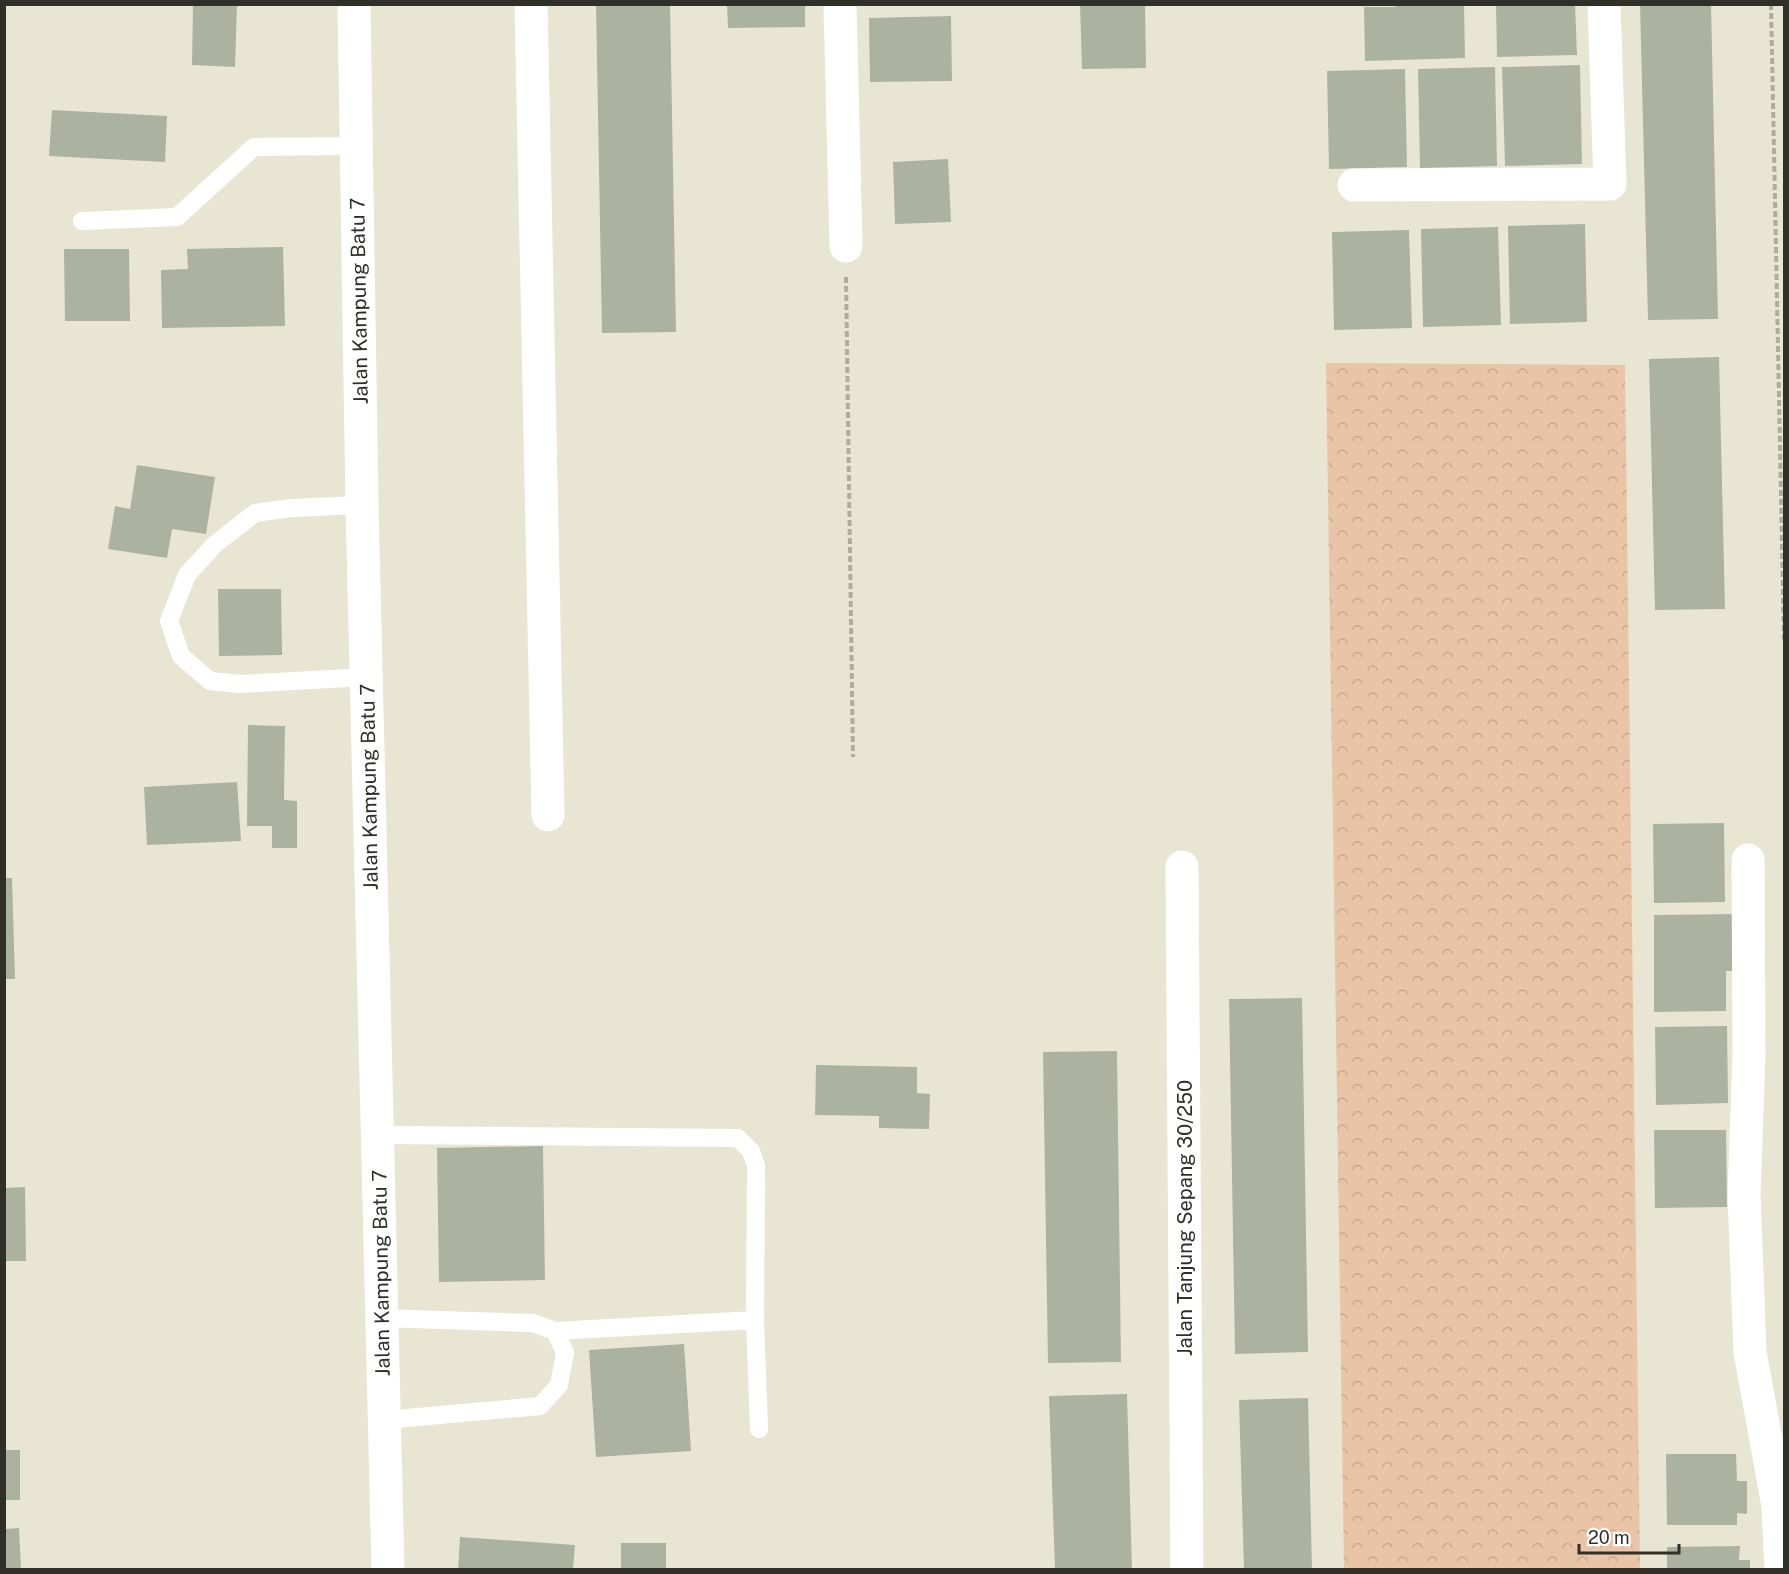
<svg xmlns="http://www.w3.org/2000/svg" width="1789" height="1574" viewBox="0 0 1789 1574" font-family="'Public Sans',sans-serif">
<style>
.forest{fill:url(#forest-crowns)}
.building{fill:#abb3a0}
.lines{fill:none;stroke-linecap:round;stroke-linejoin:round}
.path{stroke:#aeac9c;stroke-width:4;stroke-dasharray:6 3;stroke-linecap:butt}
.service{stroke:#fff;stroke-width:18}
.minor{stroke:#fff;stroke-width:33}
.tertiary{stroke:#fff;stroke-width:33}
.labels{text-anchor:middle;stroke-width:4.5;stroke-linejoin:round;paint-order:stroke}
.street-label{font-size:20px;fill:#303028;stroke:#fff}
</style>
<defs>
<pattern id="forest-crowns" width="20" height="18" patternUnits="userSpaceOnUse" patternTransform="scale(1.5)"><rect width="20" height="18" fill="#e9c4a6"/><path d="M2 6a3 3 0 1 1 6 0M12 15a3 3 0 1 1 6 0" fill="none" stroke="#c8a98f"/></pattern>
</defs>
<rect width="100%" height="100%" fill="#e8e6d2"/>
<!-- forest -->
<path class="forest" d="M1326 363 1625 365 1640 1569H1344Z"/>
<!-- building -->
<g class="building">
<path d="M193 4H237L235 67 192 65Z"/>
<path d="M596 4H670L676 332 602 333Z"/>
<path d="M727 4H805V27L728 28Z"/>
<path d="M1080 4H1145L1146 68 1082 69Z"/>
<path d="M1396 4 1464 5 1465 58 1365 61 1364 7H1396Z"/>
<path d="M1496 4H1575L1577 55 1497 57Z"/>
<path d="M1640 4H1711L1718 319 1648 320Z"/>
<path d="M951 16 952 81 870 82 869 18Z"/>
<path d="M1580 65 1582 164 1505 166 1502 67Z"/>
<path d="M1495 67 1497 166 1420 168 1418 69Z"/>
<path d="M1405 69 1407 167 1329 169 1327 71Z"/>
<path d="M52 110 167 116 165 162 49 156Z"/>
<path d="M948 159 951 222 895 224 893 162Z"/>
<path d="M1585 224 1587 322 1510 324 1508 226Z"/>
<path d="M1498 227 1501 325 1423 327 1421 229Z"/>
<path d="M1409 230 1412 328 1334 330 1332 232Z"/>
<path d="M283 247 285 326 162 328 161 270 188 269 187 249Z"/>
<path d="M64 249H129L130 321H65Z"/>
<path d="M1719 357 1725 609 1655 610 1649 359Z"/>
<path d="M137 465 215 477 206 534 172 529 167 558 108 549 115 506 130 509Z"/>
<path d="M218 589H281L282 655 219 656Z"/>
<path d="M248 725 285 726 284 800 297 801V848H272V826H247Z"/>
<path d="M237 782 241 841 147 845 144 787Z"/>
<path d="M1724 823 1725 902 1654 903 1653 824Z"/>
<path d="M4 878H12L15 979H4Z"/>
<path d="M1741 914 1742 971H1726V1011L1654 1012V915Z"/>
<path d="M1302 998 1308 1352 1235 1354 1229 999Z"/>
<path d="M1727 1026 1728 1103 1656 1105 1655 1027Z"/>
<path d="M1117 1051 1121 1362 1048 1363 1043 1052Z"/>
<path d="M816 1065 917 1067V1093L930 1094 929 1129 879 1128V1116L815 1115Z"/>
<path d="M1654 1130H1726L1727 1207 1655 1208Z"/>
<path d="M543 1146 545 1280 439 1282 437 1148Z"/>
<path d="M25 1187 26 1261H4V1188Z"/>
<path d="M684 1344 691 1451 596 1457 589 1350Z"/>
<path d="M1127 1394 1132 1570H1055L1049 1396Z"/>
<path d="M1308 1398 1312 1570H1244L1239 1400Z"/>
<rect x="4" y="1450" width="16" height="50"/>
<path d="M1666 1454H1736L1737 1481H1747V1514L1737 1513V1525H1667Z"/>
<path d="M19 1528 21 1570H5V1529Z"/>
<path d="M460 1537 575 1545 573 1570H458Z"/>
<rect x="621" y="1543" width="45" height="27"/>
<path d="M1740 1546 1739 1560H1750V1570H1667V1547Z"/>
</g>
<g class="lines">
<!-- path -->
<g class="path">
<path d="M1771 4 1784 643"/>
<path d="M846 277 853 757"/>
</g>
<!-- service -->
<g class="service">
<path d="M82 221 177 217 254 147 357 146"/>
<path d="M362 505 291 508 255 513 214 545 187 575 169 621 181 656 210 681 241 684 366 677"/>
<path d="M378 1135 738 1138 751 1151 756 1166 755 1320"/>
<path d="M382 1318 533 1323 555 1331 565 1353 559 1385 540 1406 384 1420"/>
<path d="M555 1331 755 1320 759 1429"/>
</g>
<!-- minor -->
<g class="minor">
<path d="M531 4 548 815"/>
<path d="M840 4 846 246"/>
<path d="M1354 185 1610 184 1604 4"/>
<path d="M1748 860 1749 1055 1744 1195 1750 1352 1778 1506 1781 1570"/>
<path d="M1182 867 1187 1570"/>
</g>
<!-- tertiary -->
<path class="tertiary" d="M354 4 362 505 388 1570"/>
</g>
<g class="labels">
<!-- street labels -->
<g class="street-label">
<text transform="translate(359 301) rotate(-91)" y="7">Jalan Kampung Batu 7</text>
<text transform="translate(369 787) rotate(-91)" y="7">Jalan Kampung Batu 7</text>
<text transform="translate(1185 1218) rotate(-90)" y="7">Jalan Tanjung Sepang 30/250</text>
<text transform="translate(381 1273) rotate(-91)" y="7">Jalan Kampung Batu 7</text>
</g>
</g>
<!-- border -->
<rect width="1789" height="1574" fill="none" stroke="#303028" stroke-width="12"/>
<!-- scale -->
<path d="M1579 1544v9h100v-9" fill="none" stroke="#303028" stroke-width="3"/>
<text x="1588" y="1544" font-size="18" fill="#303028" stroke="#ffffff" stroke-width="4.5" paint-order="stroke">20 m</text>
</svg>
